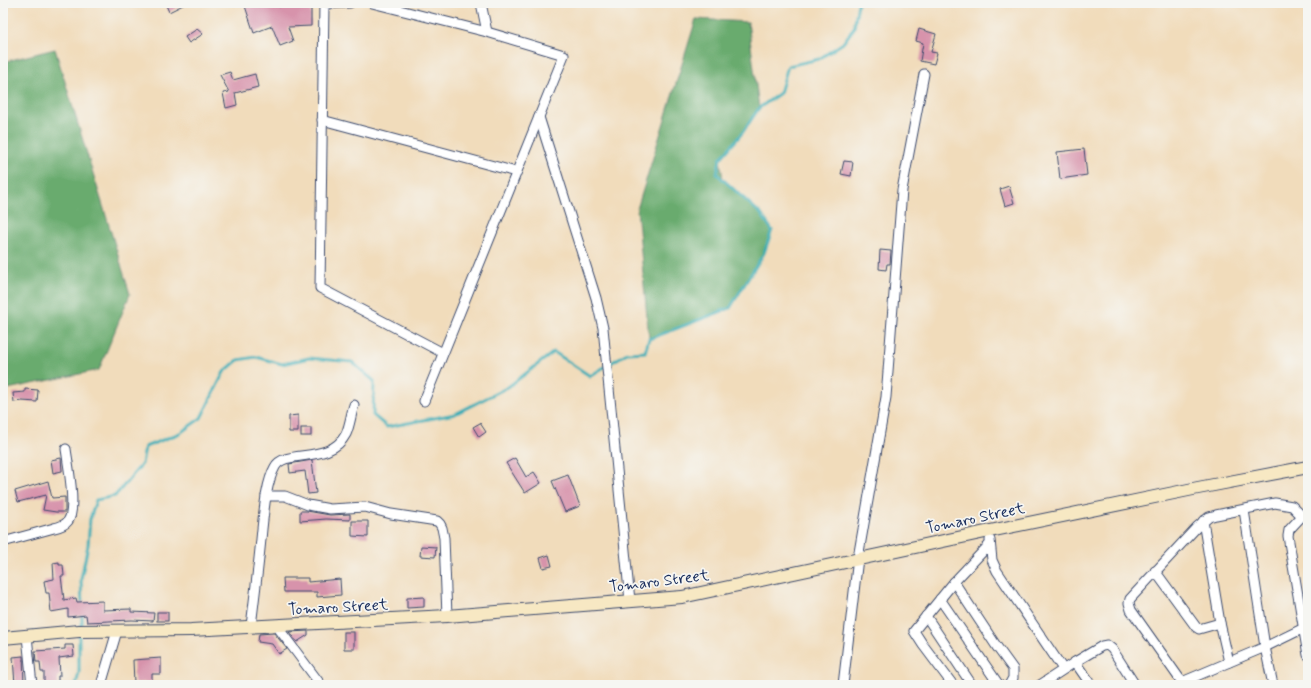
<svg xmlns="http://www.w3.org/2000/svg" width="1311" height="688" viewBox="0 0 1311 688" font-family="Mynerve,sans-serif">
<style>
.forest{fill:#69ab6e;stroke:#426d66}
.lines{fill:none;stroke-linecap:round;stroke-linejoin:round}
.stream{stroke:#3daeb7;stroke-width:3}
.building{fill:#d793ab}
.street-casing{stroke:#3b496c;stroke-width:11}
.secondary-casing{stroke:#3b496c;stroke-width:14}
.street{stroke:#fff;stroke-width:9}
.secondary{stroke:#f7e8c3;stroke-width:12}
.labels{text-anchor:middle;stroke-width:3.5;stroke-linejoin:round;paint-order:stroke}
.street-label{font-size:16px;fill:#1b2f5e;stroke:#f6f6f2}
</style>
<rect width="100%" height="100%" fill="#f6f6f2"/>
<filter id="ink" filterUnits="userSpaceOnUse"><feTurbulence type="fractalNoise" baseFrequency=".025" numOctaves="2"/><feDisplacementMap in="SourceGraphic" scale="8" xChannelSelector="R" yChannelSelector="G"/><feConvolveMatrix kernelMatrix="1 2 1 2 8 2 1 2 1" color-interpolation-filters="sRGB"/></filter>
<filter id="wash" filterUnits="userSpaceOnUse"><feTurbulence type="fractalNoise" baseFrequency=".012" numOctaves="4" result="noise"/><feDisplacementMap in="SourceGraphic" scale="16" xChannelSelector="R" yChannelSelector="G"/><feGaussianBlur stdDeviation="0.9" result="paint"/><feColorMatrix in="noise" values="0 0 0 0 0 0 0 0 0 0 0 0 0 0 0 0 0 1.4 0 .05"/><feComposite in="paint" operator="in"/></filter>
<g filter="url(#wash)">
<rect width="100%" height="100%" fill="#f1dcbb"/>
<!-- forest -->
<g class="forest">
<path d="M696 19 748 22 759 108 743 132 720 159 723 179 761 214 772 230 764 253 730 308 649 339 637 209Z"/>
<path d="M55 49 130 294 99 370 3 390V62Z"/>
</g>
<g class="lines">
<!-- stream -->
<g class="stream">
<path d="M82 604 81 579 88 545 90 519 96 500 115 496 142 464 145 447 180 433 201 418 224 372 238 360 256 357 282 364 309 358 352 362 374 381 373 415 387 427 455 414 508 387 554 352 590 376 627 353 645 352 649 339 730 308 764 253 772 230 761 214 717 174 720 159 743 132 759 108 780 93 788 66 819 59 843 43 854 28 858 3"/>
<path d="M80 628 82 623V612"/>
<path d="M76 685 79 672V633"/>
</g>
</g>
<g id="blocks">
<!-- building -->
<g class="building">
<path d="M165 3H187L169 12Z"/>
<path d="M244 3H278L279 7 290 3H311V26L288 27 293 41 280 46 272 26 254 33Z"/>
<path d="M197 29 203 34 189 43 185 37Z"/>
<path d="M919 29 936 34 931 52 937 53 934 64 920 61 923 43 916 41Z"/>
<path d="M230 72 233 80 255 74 258 87 235 93 237 105 226 108 223 93 229 92 220 75Z"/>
<path d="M1084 149 1087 175 1060 179 1057 152Z"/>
<path d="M844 161 853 162 851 176 841 174Z"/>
<path d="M1009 186 1014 203 1005 206 1000 189Z"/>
<path d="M880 250 891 251 890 264H887L886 270 879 269Z"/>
<path d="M25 389 38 390 37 402 22 401 14 402 13 393 25 392Z"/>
<path d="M298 415V432H289V416Z"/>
<path d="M480 423 486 432 479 437 473 427Z"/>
<rect x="301" y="428" width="10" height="8"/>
<path d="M61 458 62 471 53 473 51 460Z"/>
<path d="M515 458 526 477 534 472 541 483 525 493 506 463Z"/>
<path d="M312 460 316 493 308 494 305 471 290 473 289 464Z"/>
<path d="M568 475 580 506 565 512 552 481Z"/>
<path d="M48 481 52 498 65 497V512H56L43 510 46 495 18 502 15 491Z"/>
<path d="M300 511H307L330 515 350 514V520L326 519 300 521Z"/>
<path d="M352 521H368V537L352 536Z"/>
<path d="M421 546 436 547 435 557 420 556Z"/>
<path d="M549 555 552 566 543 568 540 558Z"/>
<path d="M59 562V565H63L64 576H61L64 600 76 598 77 602 103 601V610L131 609V612L154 613 153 621 132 620 87 622 86 615 68 617V609L51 612 49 593H46L44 581 54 579 53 563Z"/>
<path d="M283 578H308V582L340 579 341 595 317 597V592H284Z"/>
<path d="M424 597V607L407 608V598Z"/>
<rect x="157" y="612" width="11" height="9"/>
<path d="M308 631V635L297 642 289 632Z"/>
<rect x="344" y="632" width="10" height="17"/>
<path d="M274 633 287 649 279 654 272 644 258 642 259 634Z"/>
<path d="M65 645H73L74 656 59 658 60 676H58V685H44V672H41L40 662H36L35 651 65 649Z"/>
<path d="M23 656 24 685H15L13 657Z"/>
<path d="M161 658V674H152V682L134 683 133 660Z"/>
</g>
</g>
</g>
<g filter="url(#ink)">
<use href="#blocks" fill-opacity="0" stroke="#3b496c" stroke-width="1"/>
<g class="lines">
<defs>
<g id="street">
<path d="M350 3 324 4 320 288 443 353"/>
<path d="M372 3 487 32 564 55 424 401"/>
<path d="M481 3 487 32"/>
<path d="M539 117 596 298 603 328 630 601"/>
<path d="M322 120 516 172"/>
<path d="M266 496H285L308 505 330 509 365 507 391 514 437 521 440 524 442 528 444 538 447 616"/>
<path d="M1244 510 1265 647 1273 685"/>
<path d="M990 540 992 560 997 571 1063 669"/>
<path d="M3 542 54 528C59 527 65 525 68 521 77 509 68 464 66 449"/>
<path d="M1155 571 1196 627 1199 629 1220 623 1203 521"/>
<path d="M954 582 997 647 1013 669V678L1009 685"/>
<path d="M940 599 999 685"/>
<path d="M926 616 972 685"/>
<path d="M1220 623 1229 662"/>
<path d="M276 625 321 685"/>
<path d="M251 626C255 594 259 561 262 529 264 511 266 483 275 467 285 448 330 465 346 434 350 425 351 414 354 405"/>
<path d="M27 636 32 685"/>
<path d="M1075 662 1091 685"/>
<path d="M1182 682 1265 647 1308 626"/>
<path d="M101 685 117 631"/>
<path d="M843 685 858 558 886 397 902 190 924 74"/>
<path d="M953 685 923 645 914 631 954 582 990 544"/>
<path d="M1040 685 1075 662 1102 646 1107 645 1112 649 1135 685"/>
<path d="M1184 685 1131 610 1129 603 1130 599 1197 527 1209 517 1216 515 1275 503 1292 506 1302 516 1289 530 1288 536 1308 655"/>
</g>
<path id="secondary" d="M3 638 79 631 191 630 447 616 682 597 990 531 1198 488 1308 467"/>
</defs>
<!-- street casing -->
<use href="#street" class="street-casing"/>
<!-- secondary casing -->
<use href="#secondary" class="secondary-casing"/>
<!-- street -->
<use href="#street" class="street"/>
<!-- secondary -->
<use href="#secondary" class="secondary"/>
</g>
</g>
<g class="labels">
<!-- street labels -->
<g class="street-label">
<text transform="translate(975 517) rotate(-12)" y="6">Tomaro Street</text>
<text transform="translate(659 580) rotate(-7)" y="6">Tomaro Street</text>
<text transform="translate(338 606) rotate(-3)" y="6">Tomaro Street</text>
</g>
</g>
<!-- margin -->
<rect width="1311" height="688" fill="none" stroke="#f6f6f2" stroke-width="16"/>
</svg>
